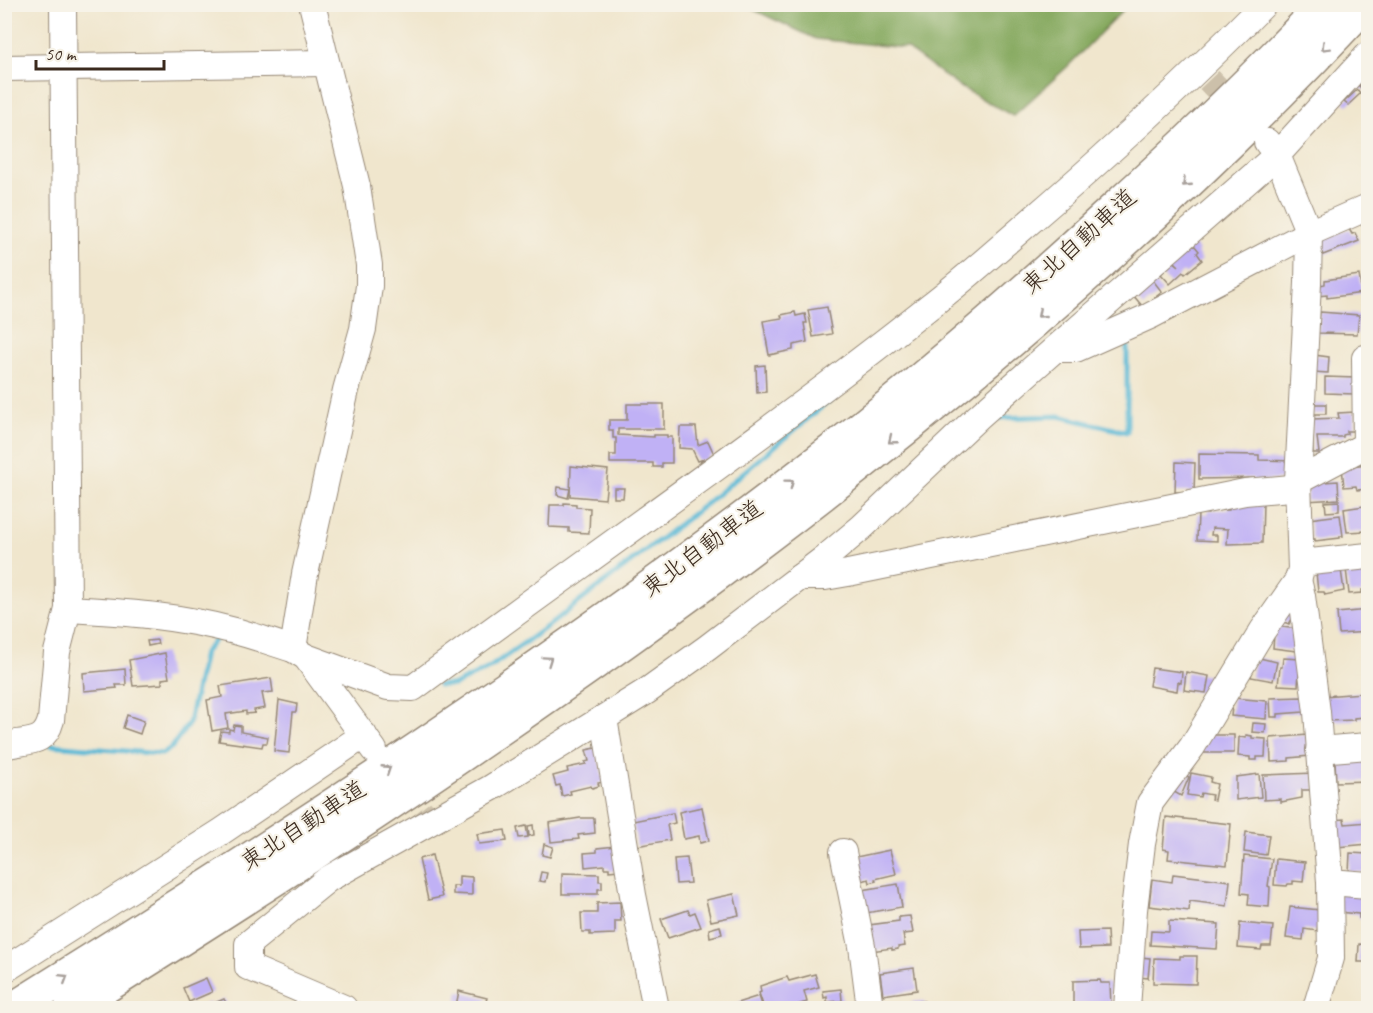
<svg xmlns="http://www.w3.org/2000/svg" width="1373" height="1013" viewBox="0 0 1373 1013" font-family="Caveat,'Klee One',sans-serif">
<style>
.forest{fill:#84a85d;stroke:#60693e;stroke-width:1.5}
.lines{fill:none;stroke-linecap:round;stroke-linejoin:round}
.stream{stroke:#56b8d5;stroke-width:5}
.building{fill:#c0b1f5}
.minor-tunnel{stroke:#ccc0aa;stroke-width:26;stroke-dasharray:26 13;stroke-linecap:butt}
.minor-casing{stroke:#968876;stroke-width:28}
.highway-casing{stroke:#968876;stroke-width:36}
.minor{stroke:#fff;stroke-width:26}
.highway{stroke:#fff;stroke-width:33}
.oneway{stroke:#a79f9a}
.labels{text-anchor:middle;stroke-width:4.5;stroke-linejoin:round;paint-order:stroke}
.street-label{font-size:24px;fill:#3b2a1e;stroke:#f7f3e8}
</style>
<rect width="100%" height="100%" fill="#f7f3e8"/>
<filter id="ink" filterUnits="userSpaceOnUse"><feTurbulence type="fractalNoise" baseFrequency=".0167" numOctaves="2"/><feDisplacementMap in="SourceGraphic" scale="12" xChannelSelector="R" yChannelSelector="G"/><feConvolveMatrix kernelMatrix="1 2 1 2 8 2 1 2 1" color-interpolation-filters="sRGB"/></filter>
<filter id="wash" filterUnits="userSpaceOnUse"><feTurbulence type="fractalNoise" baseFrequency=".008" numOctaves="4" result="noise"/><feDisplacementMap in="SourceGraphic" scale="24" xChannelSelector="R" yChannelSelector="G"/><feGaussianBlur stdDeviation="1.35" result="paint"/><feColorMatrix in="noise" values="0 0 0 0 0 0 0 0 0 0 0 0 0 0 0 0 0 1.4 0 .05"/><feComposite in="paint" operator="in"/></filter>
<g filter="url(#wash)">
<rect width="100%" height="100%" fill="#f0e6cd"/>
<!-- forest -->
<path class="forest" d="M737 5H1128L1067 67 1013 116 957 85 906 48 816 39 752 9Z"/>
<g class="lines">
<!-- stream -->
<g class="stream">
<path d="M996 418 1059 416 1127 432V338L1132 336"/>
<path d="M439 685H454L489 668 552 623 707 503 843 389"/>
<path d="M51 745 162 754 172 747 189 723 204 653 219 635"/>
</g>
</g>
<g id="blocks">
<!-- building -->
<g class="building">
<path d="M1368 75V84L1363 90 1359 86Z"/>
<path d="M1357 90 1360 94 1348 105 1344 102Z"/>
<path d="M1349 229 1352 234 1355 233 1359 241 1323 255 1317 241Z"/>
<path d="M1194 245 1199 251 1197 253 1202 260 1185 274 1183 272 1170 284 1161 274 1174 262 1179 266 1174 261Z"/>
<path d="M1359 275 1362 293 1327 298V295L1317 296 1316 286 1325 284V280Z"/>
<path d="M1152 279 1162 292 1143 307 1133 295Z"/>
<path d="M827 307 832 334 813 337 808 310Z"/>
<path d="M795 312 796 316 805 314 807 323H804L807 342 793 345V350L769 355 763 321 782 318 781 315Z"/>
<path d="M1320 312 1359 315 1357 334 1318 333Z"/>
<path d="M1314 355 1329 357 1328 373 1313 372Z"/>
<path d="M765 365 766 392 757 393 756 366Z"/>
<path d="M1325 377 1356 378 1355 394 1325 393Z"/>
<path d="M627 404H664V429H618V435L654 437V435H667V437H672V463H662V467H653V463H610V455H616V438H613V430H609V420H627Z"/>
<rect x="1313" y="404" width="13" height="10"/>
<path d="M1355 412V431H1347V434L1343 435V437H1317L1319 453H1313L1312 419 1339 418 1338 413Z"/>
<path d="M680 427H696L698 445 708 441 714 454 707 458 708 460 705 462 704 459 698 461 692 449 679 448Z"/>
<path d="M1199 454 1259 455V460L1292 461 1291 479 1253 481V478L1199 479Z"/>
<path d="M1176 462 1195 463 1194 492H1175Z"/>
<path d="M1368 464V489L1357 490 1356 486 1344 487 1342 467Z"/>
<path d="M571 466 608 470 605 499 570 496Z"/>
<path d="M1338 481 1339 499 1306 501 1310 483Z"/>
<path d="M558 487 570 489 568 498 557 495Z"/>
<path d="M614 488H624L623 498H614Z"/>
<path d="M1339 501V511L1326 512 1325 502Z"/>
<path d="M1263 502 1262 543 1227 544 1228 529 1212 528 1211 535H1217V541L1197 540 1198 513 1208 514 1209 510H1229V503Z"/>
<path d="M564 503 576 504V507L590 508 589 533 569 532V528L549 527 550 505H564Z"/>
<path d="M1364 506 1365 509H1368V531L1347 532 1344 509Z"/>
<path d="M1340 515 1343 536H1340V538L1315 541V539H1312L1309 519Z"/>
<path d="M1366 567 1368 571V589L1362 590V593L1349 594 1346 569Z"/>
<path d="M1341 570 1344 591 1325 595 1324 592H1318L1316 572Z"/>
<path d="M1293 600 1294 616 1289 624 1284 622 1281 627 1298 629 1296 651 1273 648 1274 635Z"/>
<path d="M1368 610V632L1339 634 1337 613Z"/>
<path d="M157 640 158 644 148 646 147 641Z"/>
<path d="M165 653 169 678 162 679V684L133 686 129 660Z"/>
<path d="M1255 657 1277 662 1273 681 1251 677Z"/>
<path d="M1283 658 1300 659 1298 686 1278 685 1280 667H1282Z"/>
<path d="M1152 668 1182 672 1181 683 1178 682 1177 691 1149 686Z"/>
<path d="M125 669 126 685H116L117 688 84 691 83 673Z"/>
<path d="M1186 672 1209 676 1206 693 1184 690Z"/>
<path d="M271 678 273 692 262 693 265 708 254 710 255 713 246 714V711L226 714 228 728 212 731 207 700 222 697 220 686Z"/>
<path d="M1362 693 1364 717 1354 718V720L1327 721 1324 696Z"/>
<path d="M1303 697 1304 712 1278 714V717H1271L1270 698Z"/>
<path d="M1233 698 1267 701 1266 719 1231 716Z"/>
<path d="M279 700 297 704 296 712H293L289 753 274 751Z"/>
<path d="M127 715 144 721 140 734 123 728Z"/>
<path d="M1253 723 1266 724 1265 733 1252 732Z"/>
<path d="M234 725 241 726V732L268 737 267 743H263L262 747 219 741 221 731 229 732V729L233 730Z"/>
<path d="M1210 735H1234V753H1201Z"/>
<path d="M1246 735 1252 736V738L1266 739 1265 757H1257V760H1250V757L1238 756 1239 737 1246 738Z"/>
<path d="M1308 735 1310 756 1289 758V761L1271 762 1270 738Z"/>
<path d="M596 748 604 782 598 783 599 786 592 788 591 786 570 791 571 794 562 796 560 785 556 786 553 776 568 772 567 768 586 764 585 762 589 761 586 750Z"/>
<path d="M1366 757 1368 781 1336 782 1335 761Z"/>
<path d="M1180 772 1189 777 1181 796 1169 789Z"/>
<path d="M1191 773 1211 777 1210 782 1217 784 1214 800 1211 799 1212 795 1201 793 1200 797 1187 795Z"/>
<path d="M1315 773V790H1302V798L1281 802V799L1264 800 1263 775Z"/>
<path d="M1259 774 1261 797 1236 800V777Z"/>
<path d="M702 807 709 841 700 843 699 836 684 839 679 812Z"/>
<path d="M673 813 675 823 667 825 670 840 637 846 633 821Z"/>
<path d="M1166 817 1231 824 1227 865 1168 859 1169 850 1163 849Z"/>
<path d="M580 818H594L595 833 578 835 579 839 551 842 549 823Z"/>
<path d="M1344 819 1345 824 1368 822V844L1337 847 1334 820Z"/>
<path d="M533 825 534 835 529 836 528 826Z"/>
<path d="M526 826 528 837 519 838 517 828Z"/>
<path d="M505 830 507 841 479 844 477 834Z"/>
<path d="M1246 832 1269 835 1266 855 1244 852Z"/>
<path d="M544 844 553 847 550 857 542 855Z"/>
<path d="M616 846 619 870 609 871V868H604V865L585 867 584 853 597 852V848Z"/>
<path d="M890 850 896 874 875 879 876 881 870 883 869 879 862 881 856 857Z"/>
<path d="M1350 853 1368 854V872H1349Z"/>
<path d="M432 855 442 897 428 900 419 859Z"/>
<path d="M1244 856 1272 859 1268 886 1270 887 1269 907 1248 905 1249 894 1241 893Z"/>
<path d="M687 858 690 883 676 884 674 859Z"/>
<path d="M1276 859 1305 862 1303 882 1293 881V884H1288L1287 886 1274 885Z"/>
<path d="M541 872 547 873 545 882 539 881Z"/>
<path d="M562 873 599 874V881H602V889H598V894H562Z"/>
<path d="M1173 874 1230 881 1227 906 1190 901 1189 911 1149 906 1152 879 1172 882Z"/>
<path d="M459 876 472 877V895L453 894V886H459Z"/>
<path d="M898 884 902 907 866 913 861 890Z"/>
<path d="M1340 890 1368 893V919L1359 918V914L1338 912Z"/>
<path d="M734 894 739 915 711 921 706 900Z"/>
<path d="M620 902 621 921H615V934L590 935V932H582L581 913H597V903Z"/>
<path d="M1290 907 1320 910 1317 931 1304 929 1303 940 1286 938Z"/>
<path d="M688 910 690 914 695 912 701 927 668 938 661 919Z"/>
<path d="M910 916 913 933 903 934 905 946 898 947V949L892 950V948L871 951 869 925 899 921V917Z"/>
<path d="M1169 921 1219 924 1217 949 1150 945 1151 931 1169 932Z"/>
<path d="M1240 923 1273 926 1271 946H1262L1261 950 1238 948Z"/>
<path d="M720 926 722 934 710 937 709 929Z"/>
<path d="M1107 931 1108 948 1079 949 1078 932Z"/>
<path d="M1359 944 1368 945V962H1358Z"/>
<path d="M1180 956H1197L1196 984 1153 983 1154 958 1180 959Z"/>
<path d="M1140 957 1150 958 1148 978 1138 977Z"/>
<path d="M914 968 917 990 883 995 880 973Z"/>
<path d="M815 974 819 987 804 991 807 1002 787 1008 786 1005 774 1008H764L759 993 761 992 760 986 787 977 789 981Z"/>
<path d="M206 978 212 992 189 1002 183 988Z"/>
<path d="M1100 980 1101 983H1110L1111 1006H1095V1004L1073 1005V981Z"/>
<path d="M841 989 842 1001 827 1002V997L824 998 823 991Z"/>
<path d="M459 991 487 998 484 1008H465L456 1006Z"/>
<path d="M759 996 763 1008H739L737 1003Z"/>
<path d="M224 999 229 1008H196L209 1003 210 1005Z"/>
<path d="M924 1001 925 1008H912V1002Z"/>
</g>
</g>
</g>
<g filter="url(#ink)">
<use href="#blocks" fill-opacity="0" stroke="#968876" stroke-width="1.5"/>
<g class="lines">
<!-- minor-tunnel -->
<g class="minor-tunnel">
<path d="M1209 80 1242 115"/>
<path d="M396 779 429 821"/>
</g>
<defs>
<g id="minor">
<path d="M312 4 357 186 369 265V286L363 329 346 390 305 574 293 649 306 657 374 750"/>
<path d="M4 68 325 63"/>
<path d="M1058 349H1076L1150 316 1309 233 1368 207"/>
<path d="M1365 358 1366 445"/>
<path d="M1301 563 1368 556"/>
<path d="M800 577H825L848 573 1245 492 1291 488 1298 481 1368 444"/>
<path d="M1298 580 1302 596 1317 712 1330 882 1331 958 1316 1008"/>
<path d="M68 609C124 612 180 616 235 631 254 636 273 643 293 649"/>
<path d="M306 657 388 687 413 688C585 561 762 439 930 306 960 283 989 257 1018 232 1103 159 1185 84 1264 4"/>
<path d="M604 718 633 895 656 1008"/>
<path d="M4 746C25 739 44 747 51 720L57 652 68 609 63 4"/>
<path d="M1319 750 1368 746"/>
<path d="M843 852 862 946 870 1008"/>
<path d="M1330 882 1368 885"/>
<path d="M4 970 221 832 364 735"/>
<path d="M344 1008 248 967V944L328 879 491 788 647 691 707 648 825 558 862 527 978 417 1055 349 1277 155 1368 55"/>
<path d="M1127 1008 1134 910 1142 844 1150 803 1192 747 1263 630 1298 580 1301 569 1298 481 1308 283 1309 233 1277 155 1267 142"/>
</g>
<g id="highway">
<path d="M15 1008C288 838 557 663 812 466 916 387 1015 301 1110 213 1184 146 1256 77 1325 4"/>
<path d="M71 1008C534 719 991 406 1365 4"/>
</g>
</defs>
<!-- minor casing -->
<use href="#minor" class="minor-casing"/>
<!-- highway casing -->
<use href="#highway" class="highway-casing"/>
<!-- minor -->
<use href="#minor" class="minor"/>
<!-- highway -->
<use href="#highway" class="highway"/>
</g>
<!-- one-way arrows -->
<defs><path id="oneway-chevron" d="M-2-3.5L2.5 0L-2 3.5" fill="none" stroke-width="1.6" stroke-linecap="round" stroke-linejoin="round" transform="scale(1.5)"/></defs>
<g class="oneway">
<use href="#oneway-chevron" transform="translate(1325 47) rotate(135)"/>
<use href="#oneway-chevron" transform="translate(1186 183) rotate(137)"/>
<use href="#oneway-chevron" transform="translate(1041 314) rotate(139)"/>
<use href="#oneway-chevron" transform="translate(892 440) rotate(141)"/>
<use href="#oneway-chevron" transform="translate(790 483) rotate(-37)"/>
<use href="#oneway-chevron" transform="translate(548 660) rotate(-35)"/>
<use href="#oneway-chevron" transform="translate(387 769) rotate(-33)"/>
<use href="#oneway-chevron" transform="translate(64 978) rotate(-32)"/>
</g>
</g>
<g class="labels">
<!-- street labels -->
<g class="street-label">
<text transform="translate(1079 241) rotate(-42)" y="8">東北自動車道</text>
<text transform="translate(702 548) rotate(-37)" y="8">東北自動車道</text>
<text transform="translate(303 825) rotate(-33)" y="8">東北自動車道</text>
</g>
</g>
<!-- margin -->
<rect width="1373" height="1013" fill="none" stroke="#f7f3e8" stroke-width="24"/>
<!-- scale -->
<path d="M36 60v9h128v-9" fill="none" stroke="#3b2a1e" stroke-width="3"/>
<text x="45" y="60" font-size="18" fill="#3b2a1e" stroke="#f7f3e8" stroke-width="4.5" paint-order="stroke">50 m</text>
</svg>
